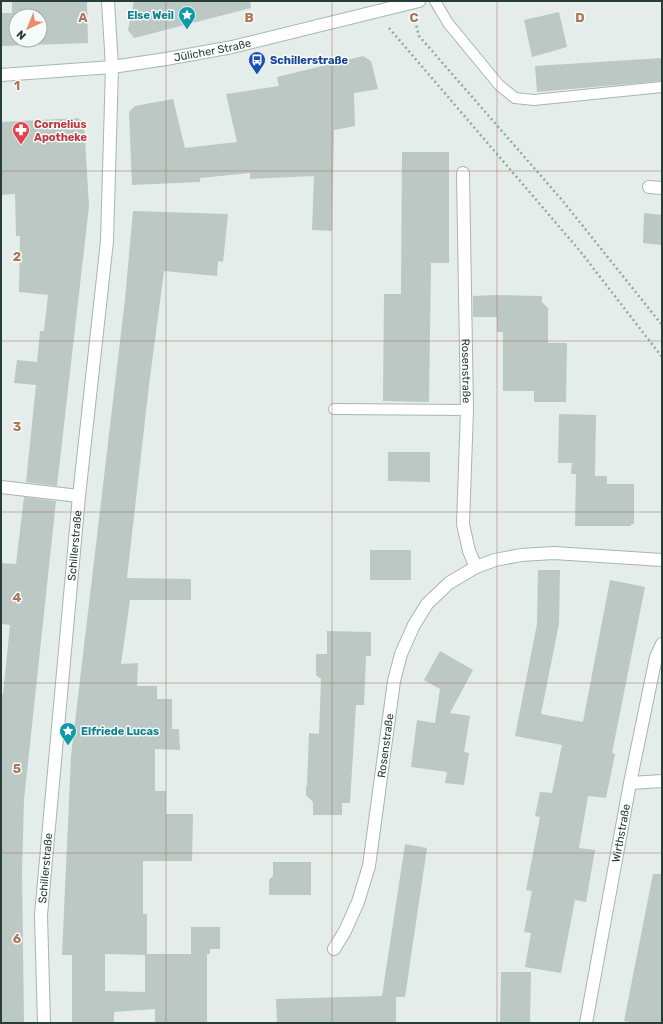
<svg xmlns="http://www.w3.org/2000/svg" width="663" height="1024" viewBox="0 0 663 1024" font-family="Rubik,sans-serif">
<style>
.building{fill:#bbc8c3;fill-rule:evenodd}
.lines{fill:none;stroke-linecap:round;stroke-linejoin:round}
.service-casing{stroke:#a8b5b1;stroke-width:12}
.minor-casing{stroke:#a8b5b1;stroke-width:14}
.secondary-casing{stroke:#a4b8b2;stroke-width:14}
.path{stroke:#88aea4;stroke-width:2.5;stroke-dasharray:2 3;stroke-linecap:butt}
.service{stroke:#fff;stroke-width:10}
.minor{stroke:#fff;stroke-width:12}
.secondary{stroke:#fff;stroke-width:12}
.grid{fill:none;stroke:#ac765b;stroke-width:1;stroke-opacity:0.55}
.labels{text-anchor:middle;stroke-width:3;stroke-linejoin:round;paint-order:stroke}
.culture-label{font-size:11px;font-weight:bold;fill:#0d838f;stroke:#f6faf8;text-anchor:end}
.street-label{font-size:11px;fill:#263d38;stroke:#f6faf8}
.transit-label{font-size:11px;font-weight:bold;fill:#164399;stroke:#f6faf8;text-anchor:start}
.health-label{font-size:11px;font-weight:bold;fill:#be3a42;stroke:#f6faf8;text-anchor:start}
.grid-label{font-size:13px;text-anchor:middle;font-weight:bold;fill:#ac765b;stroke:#f6faf8;stroke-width:3;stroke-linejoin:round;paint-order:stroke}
</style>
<rect width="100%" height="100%" fill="#e5edea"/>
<!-- building -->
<g class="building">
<path d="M12 1H87L88 43 1 46V13H12ZM16 16H40V40H16Z"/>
<path d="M134 1H250L251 8 134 38 128 30Z"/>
<path d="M559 12 567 47 532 57 524 20Z"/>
<path d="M363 56 371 61 378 89 354 93 355 126 334 130 332 231 312 230 314 176 250 179V173L200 178V182L132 185 129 112 135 106 173 99 185 148 237 142 226 94 279 86 277 77Z"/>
<path d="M662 58V81L537 92 535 66Z"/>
<path d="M78 118 84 123 89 206 57 486 26 482 36 385 14 383 17 360 37 362 40 331H44L48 295 19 292 20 236H16L15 194 1 195V122Z"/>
<path d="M402 152H449V263H431L429 402 383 401 384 294H401Z"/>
<path d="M133 211 228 214 223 262 218 261 217 276 164 271 149 385 127 578 191 579V600H130L121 664 138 663 137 686H157V699H172V729H179L180 750 155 749V791H166V814H193L192 861H143V914H147V954H207V1023H155V1009L114 1012V1023H72V955H62L71 756 125 299ZM105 954 145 955V992L105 991Z"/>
<path d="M644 213 662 215V245L643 243Z"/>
<path d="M497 295 542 296V302L548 308V343H567L566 402H534V391H503V332H497V317H473V296Z"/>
<path d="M559 414 596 415 595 476H607V484H634V524H631V526H575L576 474H571L572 463H558Z"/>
<path d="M388 452H430V482L388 481Z"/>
<path d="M24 497 56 501 24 800 22 871 24 1023H1V694H3L10 625 1 624V563L16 564Z"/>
<rect x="370" y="550" width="41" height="30"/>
<path d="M538 570H560L559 624 541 714 583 722 610 580 645 587 612 753 615 754 606 798 588 796 579 848 595 850 586 902 575 900 561 973 525 967 531 933 524 932 532 891 526 890 540 817 535 816 540 792 552 793 562 745 515 736 537 624Z"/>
<path d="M327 631 371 632V656H366L364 705H356L350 803H342V815H313V802L306 795V787L307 785 309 733 319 734 321 679 316 675V654H327Z"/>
<path d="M440 651 473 670 450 713 470 716 464 752 469 753 464 785 445 783 447 772 411 767 417 720 435 723 440 689 424 680Z"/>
<path d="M405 844 427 848 405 997H396V1023H277L276 999 382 996Z"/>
<path d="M273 862H311V895H269V880L273 876Z"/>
<path d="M653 874H662V1023H636L624 1021Z"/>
<path d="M191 927H220V949H210V954H191Z"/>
<path d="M501 972H531L530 1023H500Z"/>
</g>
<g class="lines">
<defs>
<g id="service">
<path d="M435 1 448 23 499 85 515 98 534 100 662 87"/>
<path d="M334 409 467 410"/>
</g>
<g id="minor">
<path id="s1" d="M463 173 467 410 463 524 469 551 476 567"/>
<path d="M649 187 662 188"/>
<path d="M1 487 79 496"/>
<path d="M630 783 662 781"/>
<path id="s2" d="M334 949 345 931 358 902 369 866 394 681 401 654 414 625 427 604 449 583 476 567 495 560 521 555 554 553 662 560"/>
<path id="s3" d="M44 1023 41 915 79 496 107 241 112 67 108 1"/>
<path id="s4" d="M586 1023 630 783 656 657 662 644"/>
</g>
<g id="secondary">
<path id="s5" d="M1 75 112 67 166 59 232 47 419 1"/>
</g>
</defs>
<!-- service casing -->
<use href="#service" class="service-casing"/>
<!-- minor casing -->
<use href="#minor" class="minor-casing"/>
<!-- secondary casing -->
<use href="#secondary" class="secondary-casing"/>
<!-- path -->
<g class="path">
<path d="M415 21 419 36 562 200 662 325"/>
<path d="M389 28 580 251 662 357"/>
</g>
<!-- service -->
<use href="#service" class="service"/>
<!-- minor -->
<use href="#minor" class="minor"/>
<!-- secondary -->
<use href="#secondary" class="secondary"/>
</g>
<!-- grid -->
<path class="grid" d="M166 1V1023M332 1V1023M497 1V1023M1 171H662M1 341H662M1 512H662M1 683H662M1 853H662"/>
<!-- icons -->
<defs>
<symbol id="sight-pin" viewBox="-11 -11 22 30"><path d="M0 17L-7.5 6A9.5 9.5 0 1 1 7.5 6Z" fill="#0f9aa8" stroke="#f6faf8"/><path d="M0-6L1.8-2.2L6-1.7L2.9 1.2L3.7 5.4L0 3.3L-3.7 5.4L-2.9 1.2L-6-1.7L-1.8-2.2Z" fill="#fff"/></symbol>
<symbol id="bus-pin" viewBox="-11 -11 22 30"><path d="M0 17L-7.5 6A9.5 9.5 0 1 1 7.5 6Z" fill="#1a4fb4" stroke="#f6faf8"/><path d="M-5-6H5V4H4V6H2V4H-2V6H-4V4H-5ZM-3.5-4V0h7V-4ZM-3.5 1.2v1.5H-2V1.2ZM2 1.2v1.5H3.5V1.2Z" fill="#fff"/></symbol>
<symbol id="pharmacy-pin" viewBox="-11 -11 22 30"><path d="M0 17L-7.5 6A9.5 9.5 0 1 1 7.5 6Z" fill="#e0444e" stroke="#f6faf8"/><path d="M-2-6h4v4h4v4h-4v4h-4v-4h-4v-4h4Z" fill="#fff"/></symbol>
</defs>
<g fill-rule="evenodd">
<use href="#sight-pin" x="177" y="5" width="20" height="27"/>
<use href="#bus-pin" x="247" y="50" width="20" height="27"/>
<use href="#pharmacy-pin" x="11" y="120" width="20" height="27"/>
<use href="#sight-pin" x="58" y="721" width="20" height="27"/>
</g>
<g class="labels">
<!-- culture labels -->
<g class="culture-label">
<text x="174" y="19">Else Weil</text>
<text x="81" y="735" text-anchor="start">Elfriede Lucas</text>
</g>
<!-- street labels -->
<g class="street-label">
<text dy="4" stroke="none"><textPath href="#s5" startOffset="213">Jülicher Straße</textPath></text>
<text dy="4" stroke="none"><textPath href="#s1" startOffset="198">Rosenstraße</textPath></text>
<text dy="4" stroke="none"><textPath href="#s3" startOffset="479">Schillerstraße</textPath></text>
<text dy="4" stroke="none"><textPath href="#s2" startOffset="212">Rosenstraße</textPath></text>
<text dy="4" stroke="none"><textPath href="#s4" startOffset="193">Wirthstraße</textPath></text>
<text dy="4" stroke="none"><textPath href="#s3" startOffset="155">Schillerstraße</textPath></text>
</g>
<!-- transit labels -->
<g class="transit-label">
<text x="270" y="64">Schillerstraße</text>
</g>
<!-- health labels -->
<g class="health-label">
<text x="34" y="128">Cornelius<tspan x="34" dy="13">Apotheke</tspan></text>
</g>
</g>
<g class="grid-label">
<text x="83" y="22">A</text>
<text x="249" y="22">B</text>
<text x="414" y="22">C</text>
<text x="580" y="22">D</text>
<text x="17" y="90">1</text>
<text x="17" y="261">2</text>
<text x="17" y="431">3</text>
<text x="17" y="602">4</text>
<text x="17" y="773">5</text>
<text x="17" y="943">6</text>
</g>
<!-- border -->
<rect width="663" height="1024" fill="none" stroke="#263d38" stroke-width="4"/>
<!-- north arrow -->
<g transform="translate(28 28) rotate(224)"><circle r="19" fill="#f6faf8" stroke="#a3aeab"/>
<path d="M0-3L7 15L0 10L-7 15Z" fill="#e68f6a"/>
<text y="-6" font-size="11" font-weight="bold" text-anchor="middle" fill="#263d38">N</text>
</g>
</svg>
